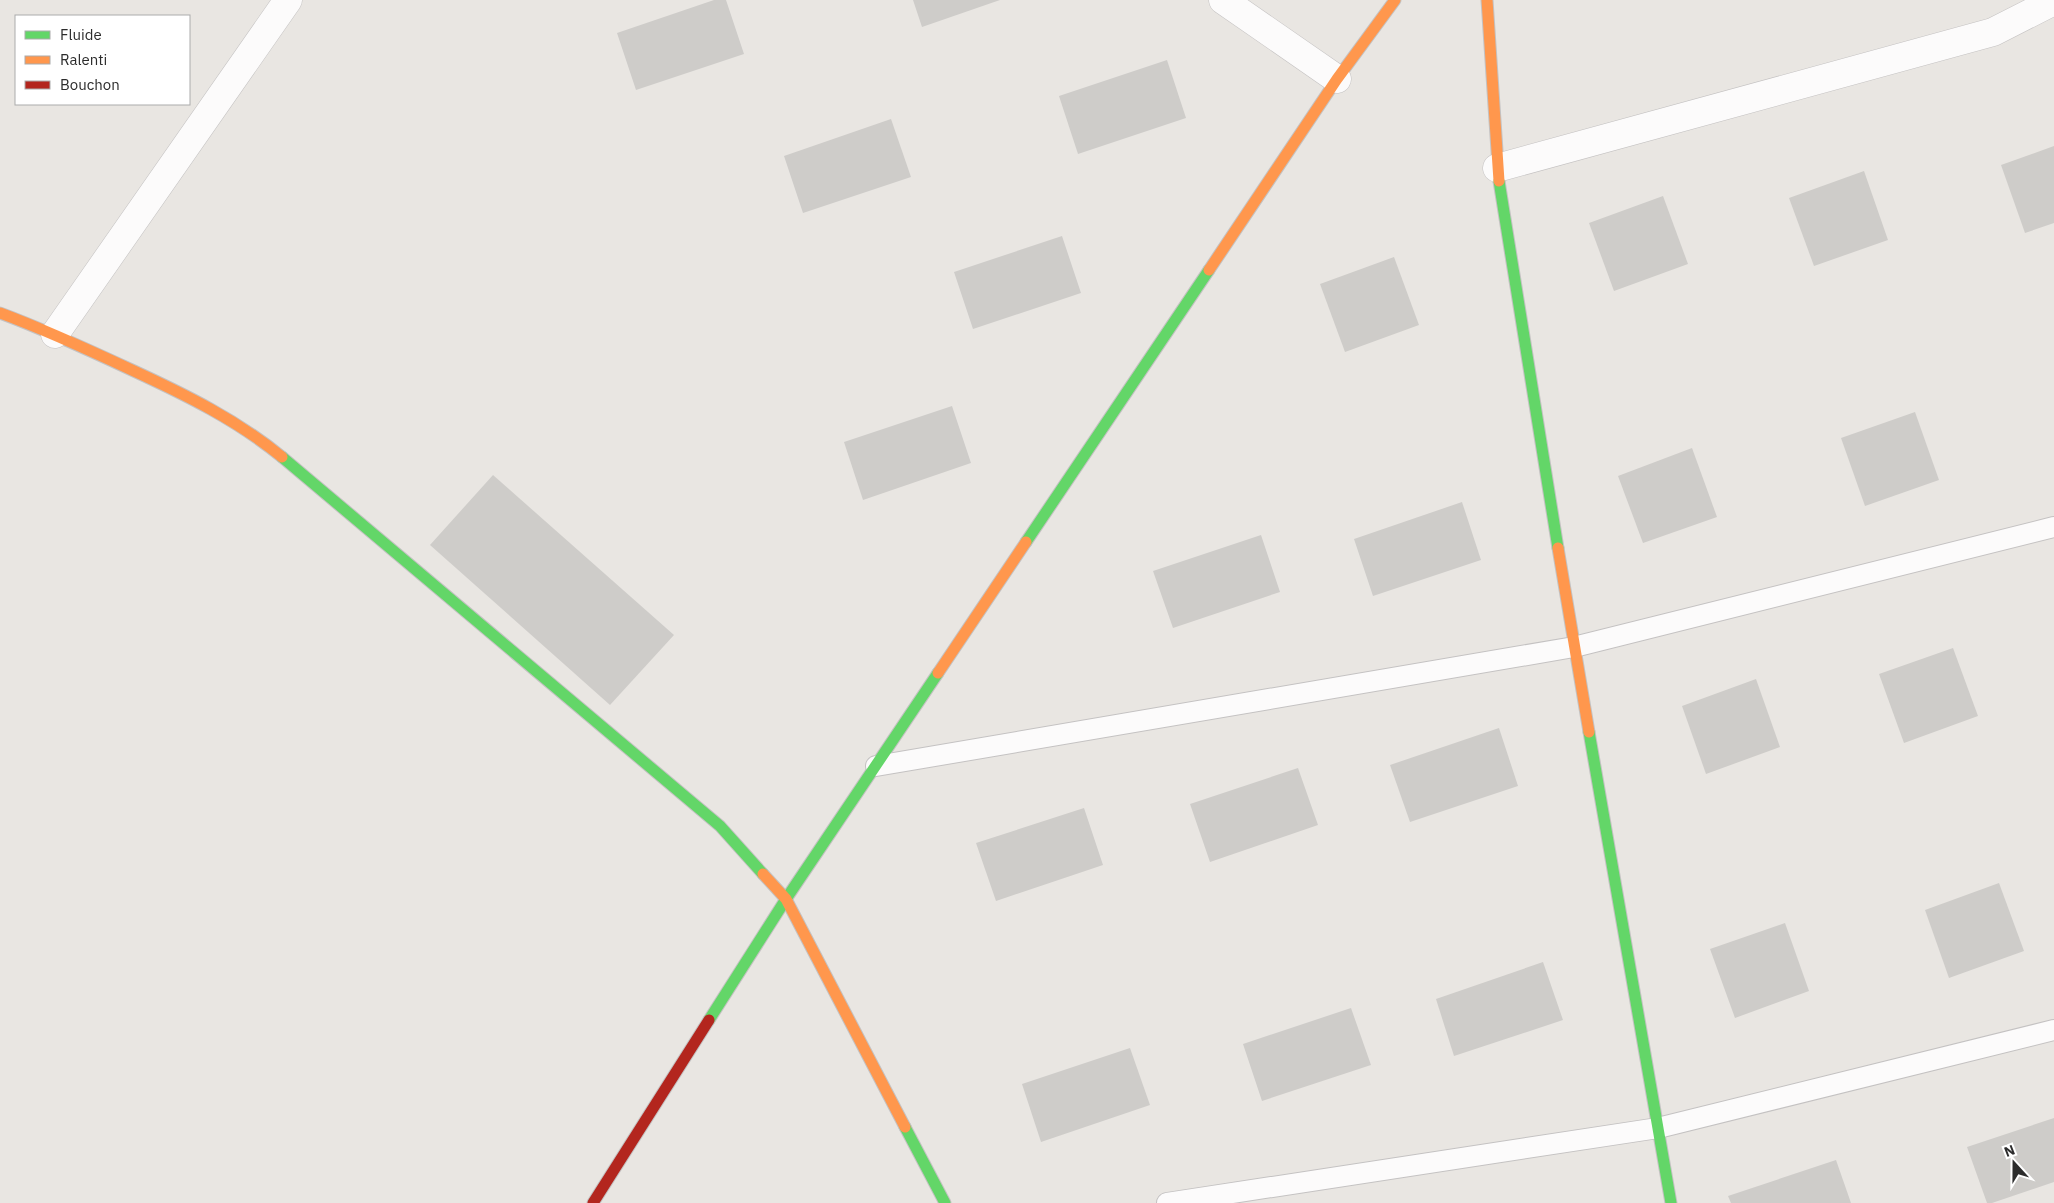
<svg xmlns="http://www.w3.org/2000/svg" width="2054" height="1203" viewBox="0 0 2054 1203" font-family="'IBM Plex Sans',sans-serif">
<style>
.building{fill:#ceccc9}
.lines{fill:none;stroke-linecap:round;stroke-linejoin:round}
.lane-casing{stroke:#c4c2c2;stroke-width:22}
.street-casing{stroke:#c4c2c2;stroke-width:29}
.fast-casing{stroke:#c4c2c2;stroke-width:13}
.slow-casing{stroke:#c4c2c2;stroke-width:13}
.jam-casing{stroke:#c4c2c2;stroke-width:13}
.lane{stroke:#fcfbfb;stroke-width:20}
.street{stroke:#fcfbfb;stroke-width:28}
.fast{stroke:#63d668;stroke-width:11}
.slow{stroke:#ff974d;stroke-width:11}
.jam{stroke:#b3261e;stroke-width:11}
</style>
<rect width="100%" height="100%" fill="#e9e6e2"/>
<!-- building -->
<g class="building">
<path d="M714 0H726L744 54 636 90 617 33Z"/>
<path d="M913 0H1000L922 27Z"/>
<path d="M1167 60 1186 118 1078 154 1059 96Z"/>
<path d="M891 119 911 177 803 213 784 156Z"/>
<path d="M2054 146V223L2025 233 2001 165Z"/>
<path d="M1864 171 1888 240 1814 266 1789 198Z"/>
<path d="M1663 196 1688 264 1614 291 1589 223Z"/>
<path d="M1062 236 1081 293 973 329 954 272Z"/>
<path d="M1394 257 1419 325 1345 352 1320 284Z"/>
<path d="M952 406 971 463 863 500 844 442Z"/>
<path d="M1915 412 1939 480 1865 506 1841 438Z"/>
<path d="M1692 448 1717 517 1643 543 1618 476Z"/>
<path d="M493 475 674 635 610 705 430 545Z"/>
<path d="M1462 502 1481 560 1373 596 1354 539Z"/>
<path d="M1261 535 1280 592 1173 628 1153 571Z"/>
<path d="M1953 648 1978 716 1904 743 1879 674Z"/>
<path d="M1756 679 1780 747 1706 774 1682 706Z"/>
<path d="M1499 728 1518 786 1410 822 1390 765Z"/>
<path d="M1298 768 1318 825 1210 862 1190 804Z"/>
<path d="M1084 808 1103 865 996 901 976 843Z"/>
<path d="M1999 883 2024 951 1949 978 1925 910Z"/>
<path d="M1785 923 1809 991 1735 1018 1710 949Z"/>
<path d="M1543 962 1563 1020 1454 1056 1436 999Z"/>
<path d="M1351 1008 1371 1065 1262 1101 1243 1044Z"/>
<path d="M1130 1048 1150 1105 1041 1142 1022 1084Z"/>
<path d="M2054 1118V1182L1992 1203H1987L1967 1147Z"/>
<path d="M1836 1160 1851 1203H1731L1728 1196Z"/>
</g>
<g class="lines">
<defs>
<g id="lane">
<path d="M876 766 1574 647 2054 527"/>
<path d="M1167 1203 1658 1128 2054 1030"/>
</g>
<g id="street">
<path d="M1223 0 1337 79"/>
<path d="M1497 168 1993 32 2054 1"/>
<path d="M55 334 288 0"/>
</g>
<g id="fast">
<path d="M1499 181 1558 548"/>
<path d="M282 457 720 826 763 874"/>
<path d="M1026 542 1209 270"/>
<path d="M1589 732 1671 1203"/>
<path d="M709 1020 786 899 938 673"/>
<path d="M905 1127 945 1203"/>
</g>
<g id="slow">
<path d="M1487 0 1499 181"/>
<path d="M1209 270 1337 79 1395 0"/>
<path d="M0 313C46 330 89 350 134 371 186 395 237 420 282 457"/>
<path d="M1558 548 1589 732"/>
<path d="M938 673 1026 542"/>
<path d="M763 874 786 899 905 1127"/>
</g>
<path id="jam" d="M593 1203 709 1020"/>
</defs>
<!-- lane casing -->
<use href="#lane" class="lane-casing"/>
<!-- street casing -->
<use href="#street" class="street-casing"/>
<!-- fast casing -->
<use href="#fast" class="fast-casing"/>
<!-- slow casing -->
<use href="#slow" class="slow-casing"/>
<!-- jam casing -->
<use href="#jam" class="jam-casing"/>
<!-- lane -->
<use href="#lane" class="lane"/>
<!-- street -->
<use href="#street" class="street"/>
<!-- fast -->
<use href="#fast" class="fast"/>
<!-- slow -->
<use href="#slow" class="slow"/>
<!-- jam -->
<use href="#jam" class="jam"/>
</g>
<!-- legend -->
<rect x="15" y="15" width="175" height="90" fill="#ffffff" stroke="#ababab"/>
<rect x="25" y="31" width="25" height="8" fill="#63d668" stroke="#ababab"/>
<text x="60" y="40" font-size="15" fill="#2c2c2c">Fluide</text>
<rect x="25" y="56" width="25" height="8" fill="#ff974d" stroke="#ababab"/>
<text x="60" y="65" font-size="15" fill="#2c2c2c">Ralenti</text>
<rect x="25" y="81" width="25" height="8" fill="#b3261e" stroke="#ababab"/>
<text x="60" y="90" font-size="15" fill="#2c2c2c">Bouchon</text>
<!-- north arrow -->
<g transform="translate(2014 1163) rotate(339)" stroke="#ffffff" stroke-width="4" paint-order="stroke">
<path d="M0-4L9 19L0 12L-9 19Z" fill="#2c2c2c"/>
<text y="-8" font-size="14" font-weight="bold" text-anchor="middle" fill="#2c2c2c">N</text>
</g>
</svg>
